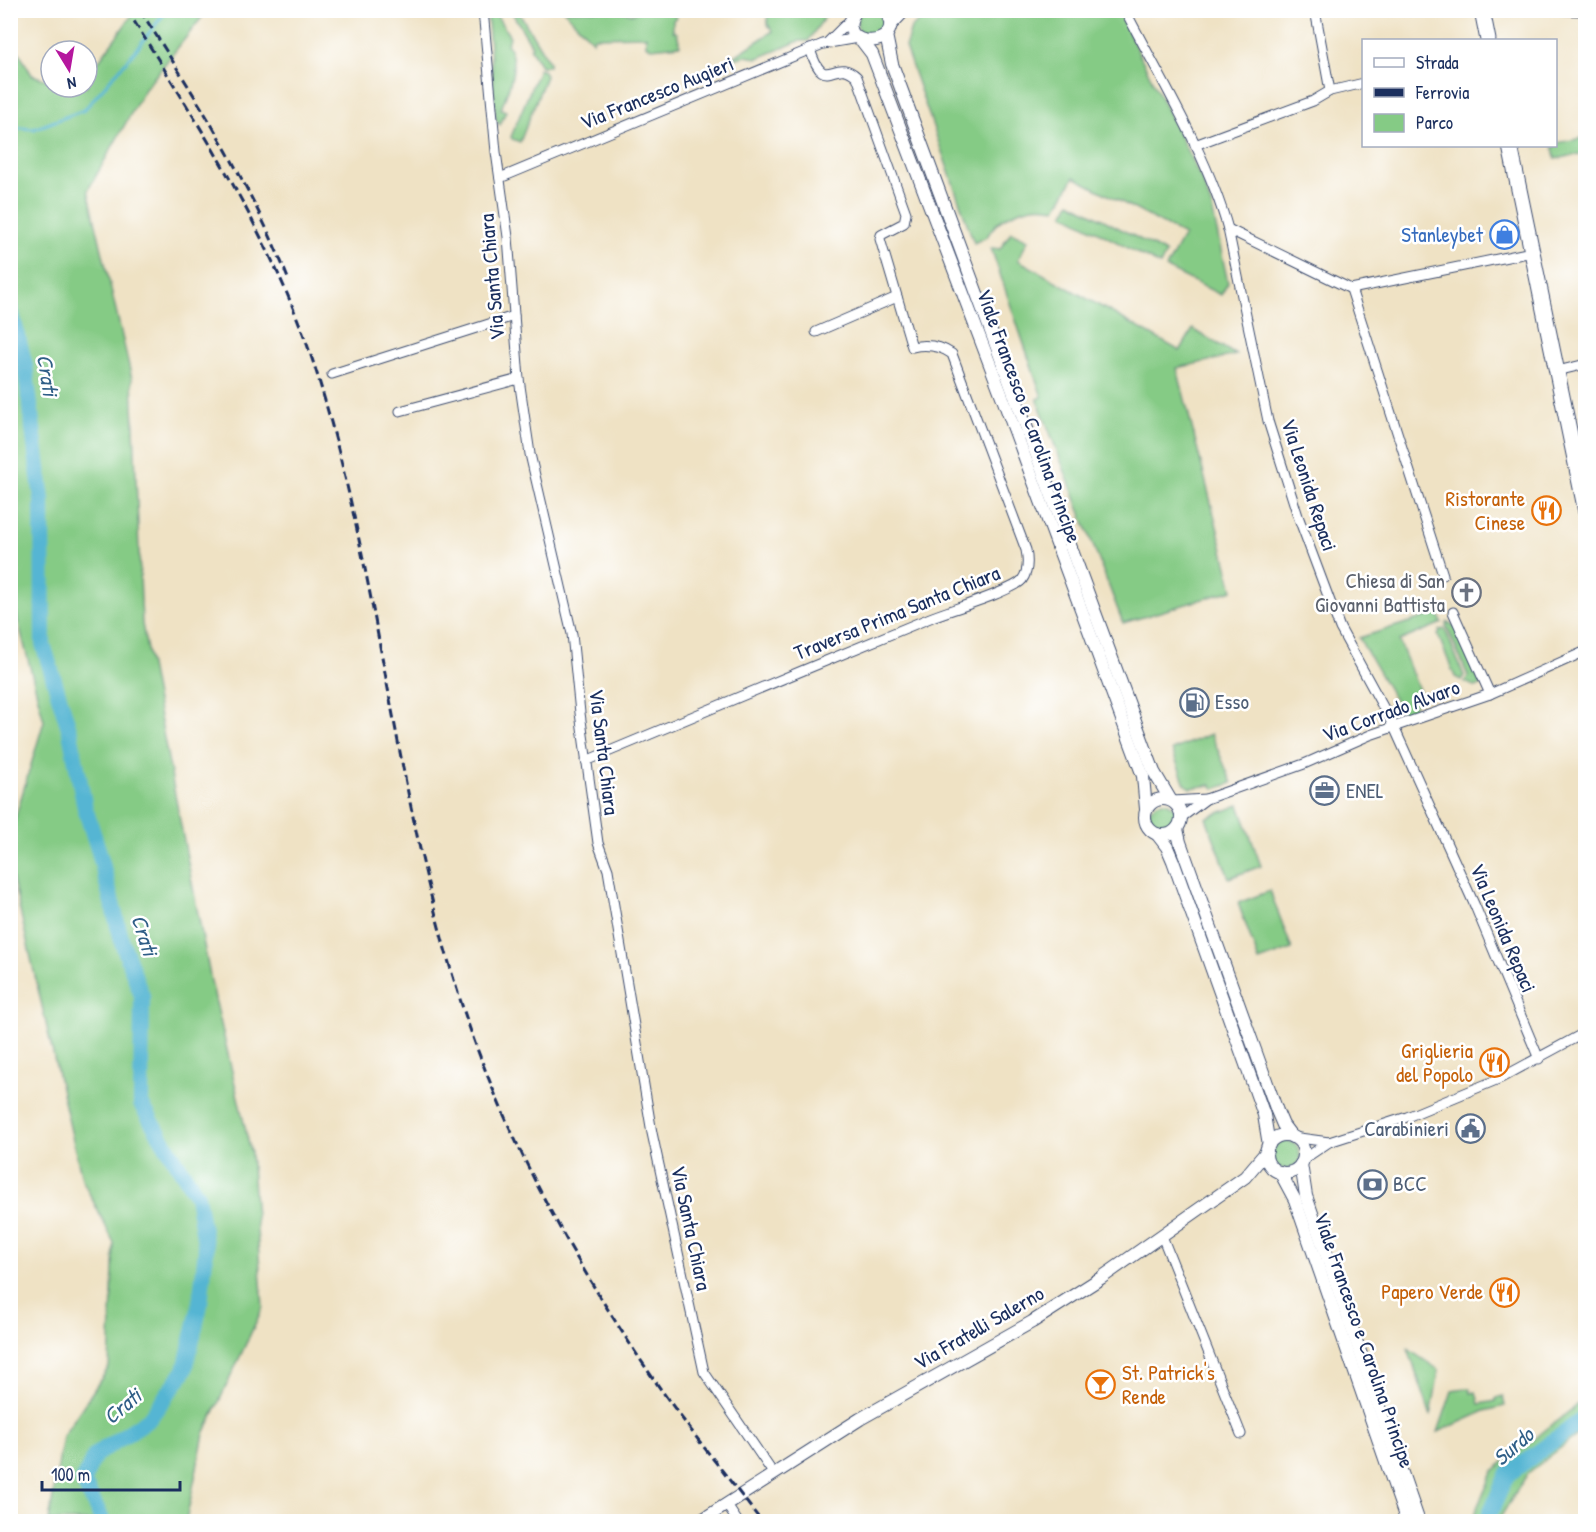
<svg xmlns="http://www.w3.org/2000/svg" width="1596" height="1532" viewBox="0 0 1596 1532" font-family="'Patrick Hand',sans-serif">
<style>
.green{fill:#85cb85;stroke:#507d72;stroke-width:1.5}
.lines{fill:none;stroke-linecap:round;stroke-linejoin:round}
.stream{stroke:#55b5d3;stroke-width:3}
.river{stroke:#55b5d3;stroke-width:16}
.minor-casing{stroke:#3b4a6d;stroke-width:11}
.tertiary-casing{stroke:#3b4a6d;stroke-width:14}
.primary-casing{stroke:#3b4a6d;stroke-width:17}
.minor{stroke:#fff;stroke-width:9}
.tertiary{stroke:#fff;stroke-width:12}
.primary{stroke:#fff;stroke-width:15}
.rail{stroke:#1b2f5e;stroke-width:3;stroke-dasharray:9 4.5;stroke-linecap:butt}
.labels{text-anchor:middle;stroke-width:5;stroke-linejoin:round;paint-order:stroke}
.street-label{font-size:21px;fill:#1b2f5e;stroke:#fff}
.shop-label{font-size:21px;fill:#366cbe;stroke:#fff;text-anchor:end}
.food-label{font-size:21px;fill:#c56008;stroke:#fff;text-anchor:end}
.worship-label{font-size:21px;fill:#5b616d;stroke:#fff;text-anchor:end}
.service-label{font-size:21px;fill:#4e5e75;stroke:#fff;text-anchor:start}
.water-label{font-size:22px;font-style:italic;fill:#2f5e87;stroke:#fff}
</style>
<rect width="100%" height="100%" fill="#fff"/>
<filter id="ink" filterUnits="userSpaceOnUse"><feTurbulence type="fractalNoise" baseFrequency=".0167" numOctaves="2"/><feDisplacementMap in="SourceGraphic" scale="12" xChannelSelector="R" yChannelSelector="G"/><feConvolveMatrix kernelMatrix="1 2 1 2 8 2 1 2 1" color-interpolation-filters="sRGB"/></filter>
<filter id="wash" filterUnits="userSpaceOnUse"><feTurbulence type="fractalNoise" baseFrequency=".008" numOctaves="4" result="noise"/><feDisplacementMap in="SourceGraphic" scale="24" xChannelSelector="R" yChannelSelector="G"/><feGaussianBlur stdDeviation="1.35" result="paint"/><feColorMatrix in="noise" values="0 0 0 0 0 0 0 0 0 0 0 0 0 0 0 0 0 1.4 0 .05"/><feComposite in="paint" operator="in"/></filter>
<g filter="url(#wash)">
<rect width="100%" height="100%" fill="#efe2c4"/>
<!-- green -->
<g class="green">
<circle cx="870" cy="23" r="13"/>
<path d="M612 10 634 14 636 11C649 10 666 7 677 17L673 20V31L677 33 680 45 651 48 646 45V36L594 37 593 41 564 11Z"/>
<path d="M135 11H207L145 89 88 190 132 379 142 624 211 981 251 1153 263 1307 204 1434 186 1521H49L63 1436 109 1367 114 1243 82 1179 11 872V832L44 721 11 594V39L32 75 51 81V87H87V77Z"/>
<path d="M487 11H494L510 37 507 43C520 66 509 87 501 109L506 111 500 125 496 121Z"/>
<path d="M511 11H518L549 62V66H541L530 48 532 46Z"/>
<path d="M767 11V10L829 11 808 41H799L758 58 745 56 729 60 773 31 768 25Z"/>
<path d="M923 11H1118L1203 183 1212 208 1228 283 1221 295 1166 268 1184 235 1074 177 1056 209C1032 201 998 215 987 237L974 243 905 47 911 28 925 16Z"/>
<path d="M539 69 544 71 546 76 520 142 512 139 511 137Z"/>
<path d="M1583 138 1585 153 1555 159 1553 146H1556V143Z"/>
<path d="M1070 202 1166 253 1160 265 1064 214Z"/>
<path d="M1011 232 1028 240 1018 260 1180 351 1193 329 1236 355 1177 368 1233 590 1123 623 1037 399 1042 397 991 248 1000 249Z"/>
<path d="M1438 613 1442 623 1399 641 1419 690 1413 712 1404 716 1359 638Z"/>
<path d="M1448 622 1456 627 1481 685 1476 687 1465 682 1468 676 1446 625Z"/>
<path d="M1445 629 1464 676 1461 680 1455 677 1438 635 1440 630Z"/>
<path d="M1211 734 1232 783 1215 789 1211 785 1191 788 1185 784 1172 750Z"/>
<circle cx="1163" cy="816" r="14"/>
<path d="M1239 805 1261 866 1229 878 1206 818Z"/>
<path d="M1270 891 1292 949 1259 961 1238 903Z"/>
<circle cx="1286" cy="1155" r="14"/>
<path d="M1408 1349 1439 1370 1431 1416Z"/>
<path d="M1470 1388 1471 1393 1476 1392 1479 1404 1496 1401V1398L1503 1396 1505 1406 1485 1411 1438 1432 1452 1391Z"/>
<path d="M1585 1399V1429L1528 1473 1498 1521H1471L1494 1470Z"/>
</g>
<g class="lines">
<!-- stream -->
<path class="stream" d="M10 127 34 129 84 110 131 56 167 10"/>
<!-- river -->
<g class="river">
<path d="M10 307 25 365 42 500 43 644 70 732 85 808 99 852 122 942 142 996 141 1104 197 1196 206 1249 200 1305 185 1370 149 1419 95 1455 83 1481 103 1522"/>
<path d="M1486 1522 1507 1475 1586 1417"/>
</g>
</g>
</g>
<g filter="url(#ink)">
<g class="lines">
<defs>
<g id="minor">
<path d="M483 10 496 152 508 237 519 379 530 454 572 634 580 713 598 843 608 870 652 1133 704 1372 773 1473"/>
<path d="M1125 10C1161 80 1207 154 1228 229L1268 421 1298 516 1340 628 1394 727 1475 906 1539 1059"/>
<path d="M1315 10 1330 91"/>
<path d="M1535 10 1586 11"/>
<path d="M889 29 907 10"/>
<path d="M828 42 852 18"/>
<path d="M1195 145 1313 101 1330 91 1364 83"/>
<path d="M500 178 823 44 858 38"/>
<path d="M1228 229 1351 289 1532 252"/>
<path d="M1351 289 1443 575"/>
<path d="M816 332 897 297"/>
<path d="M1557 371 1586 364"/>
<path d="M332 374 514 316"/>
<path d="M400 411 519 379"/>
<path d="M1453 612 1490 694"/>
<path d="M586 761C701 713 815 665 930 618 947 611 1013 591 1022 580 1029 571 1028 560 1026 550L952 354C939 345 926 344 912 347L880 239 881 235 904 223 906 213 857 77C834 54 825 97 810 49"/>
<path d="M1173 801 1206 799"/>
<path d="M1182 817 1206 799 1304 764 1370 735 1490 694 1586 651"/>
<path d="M1292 1137 1329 1142"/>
<path d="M1304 1159 1329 1142 1407 1117 1501 1078 1586 1032"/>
<path d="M1162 1236 1241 1434"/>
<path d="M726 1504 738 1522"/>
</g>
<g id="tertiary">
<path d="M856 10C829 51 911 51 885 10"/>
<path d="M886 35 892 64 1154 772 1170 799"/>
<path d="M862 41 872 54 1002 396 1143 776 1146 809"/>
<circle cx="1163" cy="817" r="18"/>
<path d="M1177 829 1180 842 1277 1111 1283 1125 1292 1137"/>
<path d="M1157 834 1167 847 1173 861 1264 1115 1269 1145"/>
<circle cx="1285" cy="1154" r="19"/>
<path d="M1301 1164 1306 1196 1419 1522"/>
<path d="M1280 1172 1295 1200 1407 1522"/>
<path d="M699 1522 860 1419 1032 1322 1101 1278 1245 1177 1267 1151"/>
</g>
<g id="primary">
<path d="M1482 10 1488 40"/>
<path d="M1510 146 1586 512"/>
</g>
</defs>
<!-- minor casing -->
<use href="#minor" class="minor-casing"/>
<!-- tertiary casing -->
<use href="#tertiary" class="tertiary-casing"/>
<!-- primary casing -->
<use href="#primary" class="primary-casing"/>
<!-- minor -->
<use href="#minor" class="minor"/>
<!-- tertiary -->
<use href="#tertiary" class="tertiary"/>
<!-- primary -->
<use href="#primary" class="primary"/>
<!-- rail -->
<g class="rail">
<path d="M127 10C202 129 281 251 321 387 384 599 397 819 470 1029 512 1149 575 1263 646 1368 682 1421 723 1471 762 1522"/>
<path d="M140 10C196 97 251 184 289 281"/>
</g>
</g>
</g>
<!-- icons -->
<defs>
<symbol id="shop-ring" viewBox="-11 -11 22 22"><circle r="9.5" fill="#fff" stroke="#3f7fe0" stroke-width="1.5"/><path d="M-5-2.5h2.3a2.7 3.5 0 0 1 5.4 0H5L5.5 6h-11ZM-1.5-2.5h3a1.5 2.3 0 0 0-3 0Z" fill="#3f7fe0"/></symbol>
<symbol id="restaurant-ring" viewBox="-11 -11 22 22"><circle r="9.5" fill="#fff" stroke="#e8710a" stroke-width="1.5"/><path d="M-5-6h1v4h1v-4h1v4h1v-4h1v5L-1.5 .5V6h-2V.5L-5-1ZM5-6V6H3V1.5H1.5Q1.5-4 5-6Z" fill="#e8710a"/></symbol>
<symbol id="church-ring" viewBox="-11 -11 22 22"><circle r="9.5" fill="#fff" stroke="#6b7280" stroke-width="1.5"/><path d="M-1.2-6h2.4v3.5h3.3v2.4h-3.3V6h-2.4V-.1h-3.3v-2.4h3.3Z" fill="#6b7280"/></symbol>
<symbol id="fuel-ring" viewBox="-11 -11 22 22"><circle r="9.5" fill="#fff" stroke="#5c6f8a" stroke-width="1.5"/><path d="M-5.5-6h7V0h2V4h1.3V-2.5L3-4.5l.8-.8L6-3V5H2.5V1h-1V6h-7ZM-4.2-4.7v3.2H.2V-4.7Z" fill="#5c6f8a"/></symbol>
<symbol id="office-ring" viewBox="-11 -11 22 22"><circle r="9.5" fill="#fff" stroke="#5c6f8a" stroke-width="1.5"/><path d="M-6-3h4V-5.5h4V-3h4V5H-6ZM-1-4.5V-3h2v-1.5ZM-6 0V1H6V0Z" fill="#5c6f8a"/></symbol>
<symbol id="civic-ring" viewBox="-11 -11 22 22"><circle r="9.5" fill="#fff" stroke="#5c6f8a" stroke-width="1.5"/><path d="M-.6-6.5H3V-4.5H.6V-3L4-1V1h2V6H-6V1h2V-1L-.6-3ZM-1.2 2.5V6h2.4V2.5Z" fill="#5c6f8a"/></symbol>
<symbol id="bank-ring" viewBox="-11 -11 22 22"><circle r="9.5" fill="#fff" stroke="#5c6f8a" stroke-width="1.5"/><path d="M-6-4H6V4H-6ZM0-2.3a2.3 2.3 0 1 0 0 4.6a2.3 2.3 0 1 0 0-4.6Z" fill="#5c6f8a"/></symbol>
<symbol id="bar-ring" viewBox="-11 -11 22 22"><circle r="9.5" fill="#fff" stroke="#e8710a" stroke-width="1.5"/><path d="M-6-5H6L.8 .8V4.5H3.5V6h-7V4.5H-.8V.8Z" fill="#e8710a"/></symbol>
</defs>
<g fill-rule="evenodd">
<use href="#shop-ring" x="1488" y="218" width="33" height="33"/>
<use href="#restaurant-ring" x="1530" y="494" width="33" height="33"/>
<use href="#church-ring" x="1450" y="576" width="33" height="33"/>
<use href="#fuel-ring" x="1178" y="686" width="33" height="33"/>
<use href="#office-ring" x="1308" y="774" width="33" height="33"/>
<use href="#restaurant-ring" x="1478" y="1046" width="33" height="33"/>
<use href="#civic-ring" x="1454" y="1112" width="33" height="33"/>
<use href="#bank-ring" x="1356" y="1168" width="33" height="33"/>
<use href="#restaurant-ring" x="1488" y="1276" width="33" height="33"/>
<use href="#bar-ring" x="1084" y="1368" width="33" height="33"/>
</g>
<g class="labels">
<!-- street labels -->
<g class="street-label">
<text transform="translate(657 93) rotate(-22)" y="7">Via Francesco Augieri</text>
<text transform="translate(492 277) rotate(-95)" y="7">Via Santa Chiara</text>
<text transform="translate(1029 416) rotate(70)" y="7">Viale Francesco e Carolina Principe</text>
<text transform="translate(1309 485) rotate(72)" y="7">Via Leonida Repaci</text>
<text transform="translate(897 613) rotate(-22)" y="7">Traversa Prima Santa Chiara</text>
<text transform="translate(1391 711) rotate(-20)" y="7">Via Corrado Alvaro</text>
<text transform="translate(604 752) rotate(83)" y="7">Via Santa Chiara</text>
<text transform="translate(1503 928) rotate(67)" y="7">Via Leonida Repaci</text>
<text transform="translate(691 1228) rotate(78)" y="7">Via Santa Chiara</text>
<text transform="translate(979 1328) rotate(-30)" y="7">Via Fratelli Salerno</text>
<text transform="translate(1364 1340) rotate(71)" y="7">Viale Francesco e Carolina Principe</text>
</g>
<!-- shop labels -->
<g class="shop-label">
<text x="1483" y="242">Stanleybet</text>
</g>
<!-- food labels -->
<g class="food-label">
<text x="1525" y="506">Ristorante<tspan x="1525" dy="24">Cinese</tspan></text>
<text x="1473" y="1058">Griglieria<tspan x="1473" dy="24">del Popolo</tspan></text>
<text x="1483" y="1299">Papero Verde</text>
<text x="1122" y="1380" text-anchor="start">St. Patrick's<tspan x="1122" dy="24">Rende</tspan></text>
</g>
<!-- worship labels -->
<g class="worship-label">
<text x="1445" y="588">Chiesa di San<tspan x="1445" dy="24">Giovanni Battista</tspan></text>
</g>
<!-- service labels -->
<g class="service-label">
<text x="1215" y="709">Esso</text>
<text x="1346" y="798">ENEL</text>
<text x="1449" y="1136" text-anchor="end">Carabinieri</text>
<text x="1393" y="1191">BCC</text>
</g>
<!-- water labels -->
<g class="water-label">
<text transform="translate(48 375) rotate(81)" y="8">Crati</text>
<text transform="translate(145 935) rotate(72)" y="8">Crati</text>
<text transform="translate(122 1406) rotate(-40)" y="8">Crati</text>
<text transform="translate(1513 1446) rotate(-41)" y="8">Surdo</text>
</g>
</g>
<!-- margin -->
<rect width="1596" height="1532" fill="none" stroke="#fff" stroke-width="36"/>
<!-- legend -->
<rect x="1362" y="39" width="195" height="108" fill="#ffffff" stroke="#a4acbf" stroke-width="1.5"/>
<rect x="1374" y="58" width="30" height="9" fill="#ffffff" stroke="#a4acbf" stroke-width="1.5"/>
<text x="1416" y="69" font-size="18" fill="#1b2f5e">Strada</text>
<rect x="1374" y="88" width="30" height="9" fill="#1b2f5e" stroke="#a4acbf" stroke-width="1.5"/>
<text x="1416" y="99" font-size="18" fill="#1b2f5e">Ferrovia</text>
<rect x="1374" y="114" width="30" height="18" fill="#85cb85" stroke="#a4acbf" stroke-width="1.5"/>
<text x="1416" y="129" font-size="18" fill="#1b2f5e">Parco</text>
<!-- north arrow -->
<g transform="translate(69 69) rotate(169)"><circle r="28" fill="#ffffff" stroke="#a4acbf" stroke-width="1.5"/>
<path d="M0-4.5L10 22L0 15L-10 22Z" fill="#b5179e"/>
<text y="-9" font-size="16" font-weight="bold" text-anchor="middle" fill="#1b2f5e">N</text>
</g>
<!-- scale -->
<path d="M42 1481v9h138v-9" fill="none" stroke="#1b2f5e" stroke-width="3"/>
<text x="51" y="1481" font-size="18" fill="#1b2f5e" stroke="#ffffff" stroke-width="4.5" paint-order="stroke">100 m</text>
</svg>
